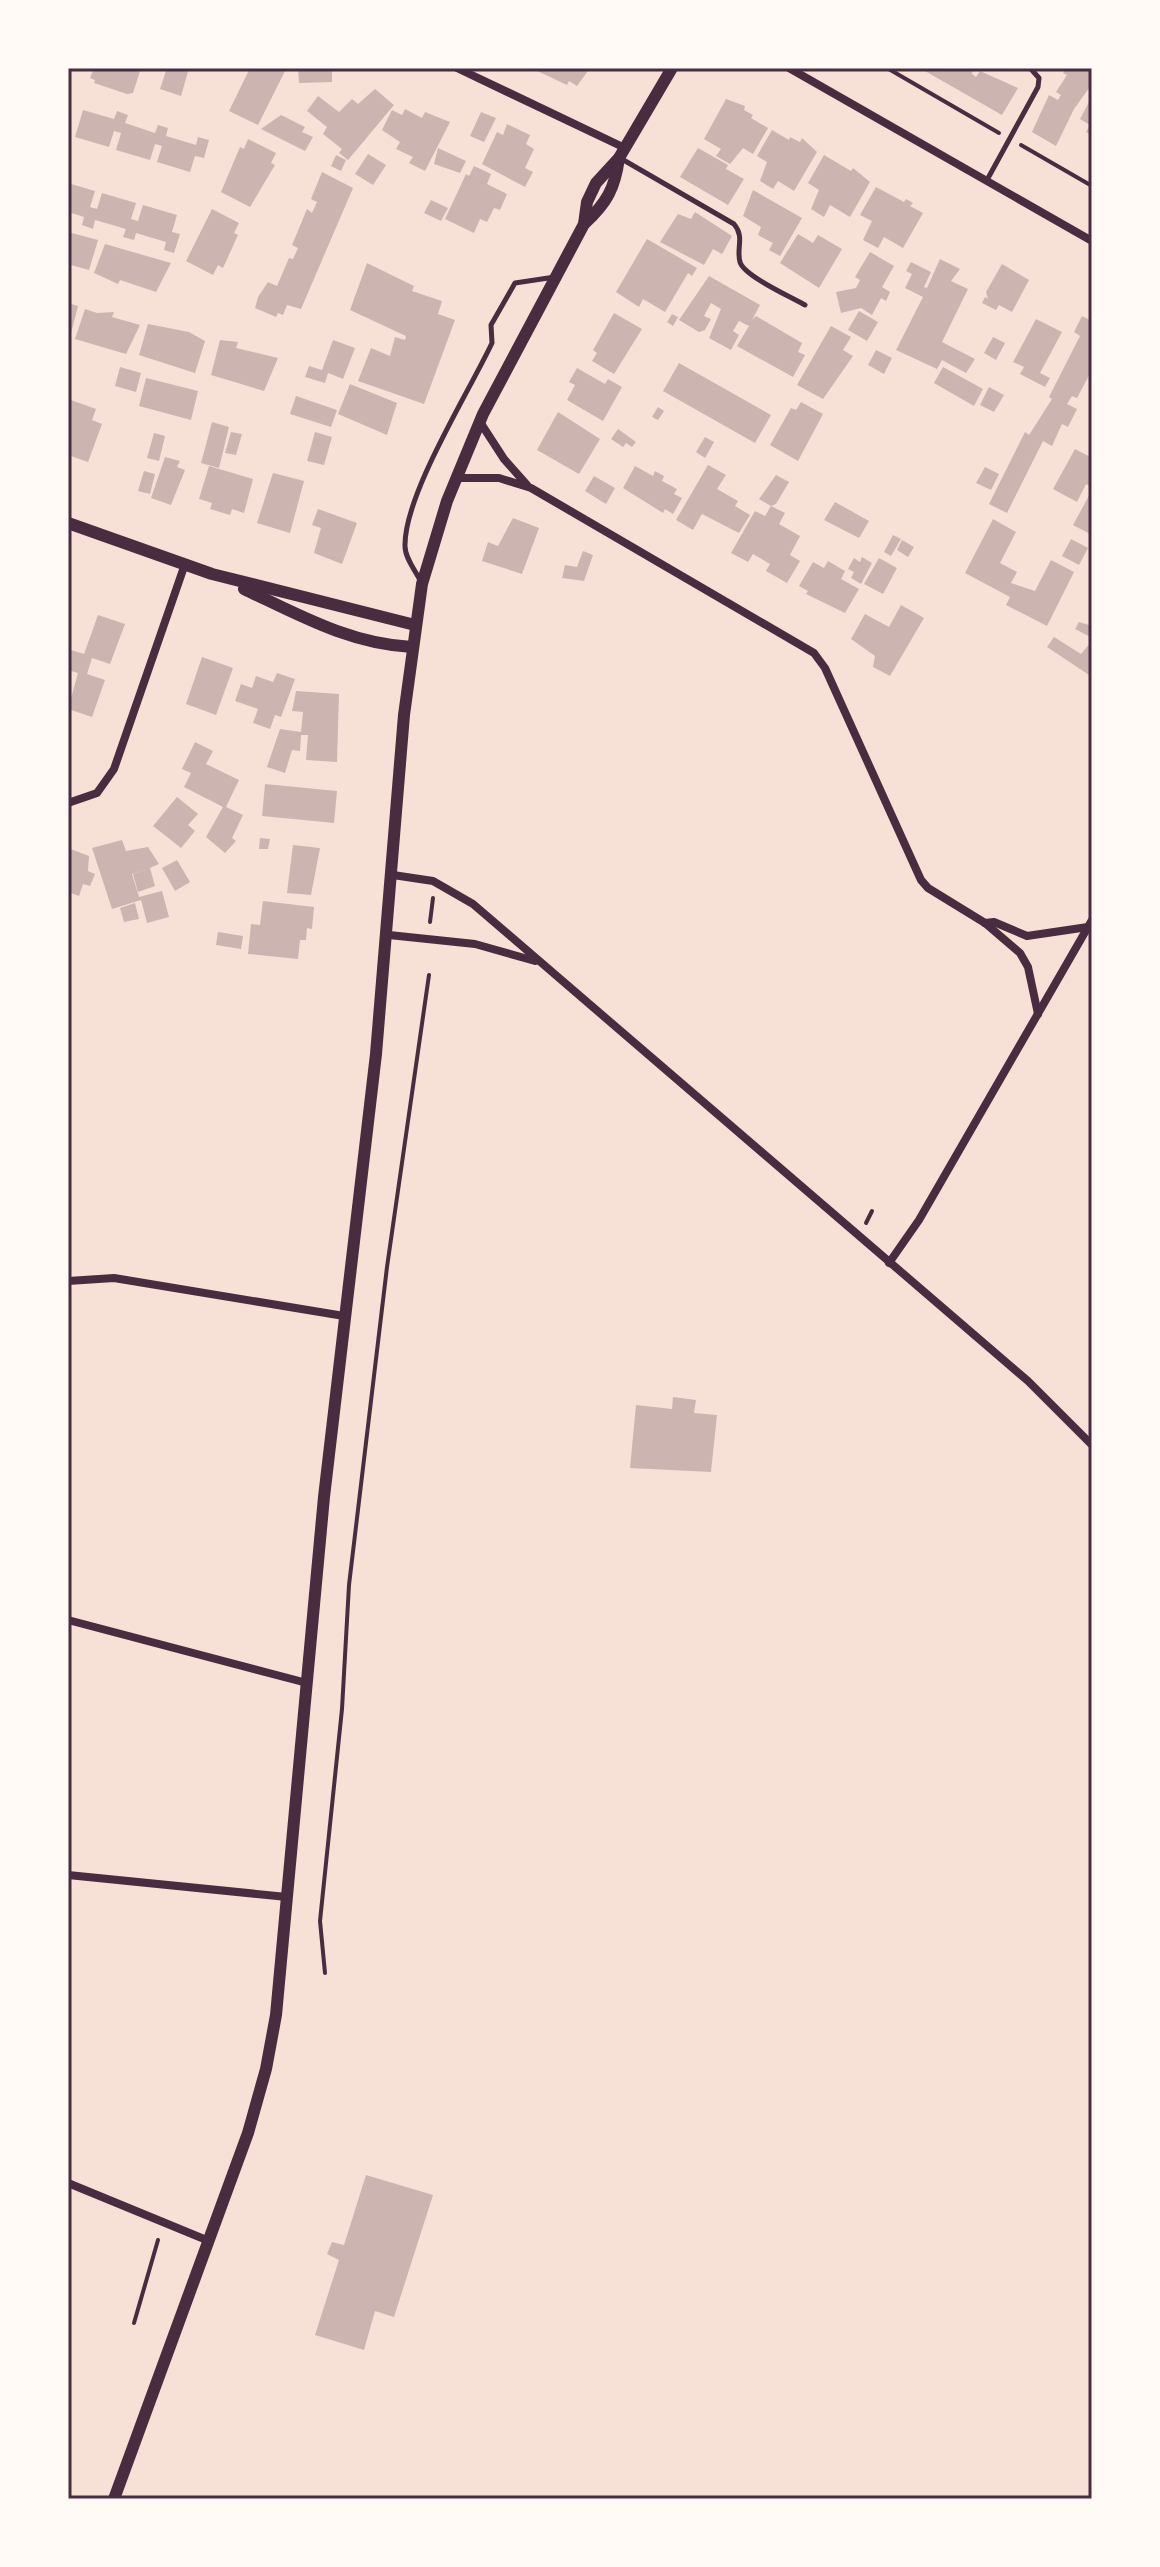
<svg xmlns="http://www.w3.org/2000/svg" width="1160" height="2567" viewBox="0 0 1160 2567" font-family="'Fira Sans',sans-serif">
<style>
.building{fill:#ccb4b1}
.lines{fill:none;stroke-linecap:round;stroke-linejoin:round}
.path{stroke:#4a2c40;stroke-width:4}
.service{stroke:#4a2c40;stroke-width:5}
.minor{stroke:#4a2c40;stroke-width:8}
.tertiary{stroke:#4a2c40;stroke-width:12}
.neatline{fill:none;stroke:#4a2c40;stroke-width:3}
</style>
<rect width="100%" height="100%" fill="#f7e1d7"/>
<!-- building -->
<g class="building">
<path d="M94 68H141L133 93 127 94 94 83 95 80 90 78Z"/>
<path d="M167 68H189L181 96 160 89Z"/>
<path d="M250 68 285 71 258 125 229 111Z"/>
<path d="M298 68H332V82L299 83Z"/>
<path d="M531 68H590L577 86 569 81 567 85Z"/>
<path d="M927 68H973L972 74 976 77 980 71 1018 88 1002 115 925 71Z"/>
<path d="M1066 68H1092V84L1074 109 1056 146 1032 132 1049 95 1058 100 1061 95 1056 92 1067 75 1063 73Z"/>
<path d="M375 89 394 105 348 160 339 153 342 149 323 134 327 127 307 111 318 96 339 112 352 99 358 104Z"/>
<path d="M726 99 745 106 744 110 753 115 751 118 768 128 753 154 743 148 730 164 716 156 721 149 704 139Z"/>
<path d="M1089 102 1092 104V135L1086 132 1090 125 1080 119Z"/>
<path d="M405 109 422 118 425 112 450 122 425 171 409 163 413 157 396 149 400 142 382 130 392 110 402 115Z"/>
<path d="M83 110 114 119 117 111 128 115 125 123 155 133 158 125 168 128 166 136 196 145 198 137 209 140 204 158 195 156 190 172 157 162 162 146 155 144 150 160 116 150 121 133 114 131 109 147 75 137Z"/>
<path d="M481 112 496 118 484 142 470 136Z"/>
<path d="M281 115 305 127 302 132 313 137 305 151 261 129Z"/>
<path d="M507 124 530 135 526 144 534 149 525 168 533 172 525 187 482 164 497 132 503 135Z"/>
<path d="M772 130 789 140 790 137 800 142 802 138 817 152 794 191 778 181 773 189 760 181 767 162 757 156Z"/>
<path d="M248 139 276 153 271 163 275 165 250 207 221 192 240 147 244 149Z"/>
<path d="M438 148 466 161 460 173 434 164Z"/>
<path d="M698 148 728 165 726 169 744 179 728 205 680 177Z"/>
<path d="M368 154 386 165 373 185 355 174Z"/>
<path d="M336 155 346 160 341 171 331 166Z"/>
<path d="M824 155 851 171 853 168 870 182 850 217 830 205 824 217 811 209 819 190 808 183Z"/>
<path d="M474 166 491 174 487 184 507 194 500 210 494 208 487 222 480 219 474 233 445 219 466 174 469 176Z"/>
<path d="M322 172 353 188 301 309 287 305 283 315 278 313 276 317 255 308 258 297 268 282 277 286 289 258 293 259 298 248 292 245 307 209 312 213 317 202 311 199Z"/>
<path d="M68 183 95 191 90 207 97 209 102 193 136 203 131 219 138 221 143 205 177 215 172 232 180 234 174 253 164 250 166 242 136 233 134 240 123 237 126 229 95 220 93 229 82 225 84 217 68 212Z"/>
<path d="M876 187 904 202 906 199 913 203 910 206 923 213 903 248 884 237 878 248 863 240 872 221 860 215Z"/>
<path d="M753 190 802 218 780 256 769 250 773 243 758 235 761 227 743 216Z"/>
<path d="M431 200 448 208 441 221 424 213Z"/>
<path d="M212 209 239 223 234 233 238 235 223 268 218 265 213 275 186 261Z"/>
<path d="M695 212 732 236 722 254 713 249 704 265 660 242 678 214 691 219Z"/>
<path d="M68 232 98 240 89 270 71 265 68 268Z"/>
<path d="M798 234 813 243 818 235 842 249 819 288 780 263Z"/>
<path d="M647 239 697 268 692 276 688 273 665 312 643 299 639 307 616 292Z"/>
<path d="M105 244 171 263 156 292 120 280 118 284 94 273Z"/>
<path d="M870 252 894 266 882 287 890 292 886 301 881 298 872 315 861 308 841 313 836 292 856 288 860 280 855 277Z"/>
<path d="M940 259 960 269 951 281 968 289 942 342 975 359 966 373 942 360 937 369 896 350 923 297 905 288 912 274 906 271 911 262 931 272 924 287 927 288Z"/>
<path d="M367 263 414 286 412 291 442 301 438 314 455 320 424 404 358 381 371 348 390 356 395 337 405 340 406 336 350 310Z"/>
<path d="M1002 264 1029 280 1012 312 999 305 996 310 982 303 985 297 988 299 986 292Z"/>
<path d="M709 276 760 305 752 320 756 316 802 343 798 352 805 355 793 377 737 346 749 326 739 321 733 331 739 335 731 350 709 338 721 309 711 303 704 316 711 319 705 330 699 332 679 320Z"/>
<path d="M68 303 78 306 69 341H68Z"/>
<path d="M85 309 97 313 114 312 112 317 140 325 126 354 75 339Z"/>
<path d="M859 311 878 322 867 341 848 330Z"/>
<path d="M614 313 642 329 614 374 592 361 597 353 593 350Z"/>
<path d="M672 314 678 317 673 326 667 322Z"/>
<path d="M1082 316 1092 321V370L1077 398 1072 396 1067 404 1077 409 1068 427 1062 424 1052 446 1043 441 1007 513 989 504 1025 432 1029 435 1052 399 1049 397 1080 336 1074 332Z"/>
<path d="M1036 319 1062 332 1040 373 1050 378 1045 387 1020 374 1024 367 1013 362Z"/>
<path d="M148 324 189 332 205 341 195 373 139 355Z"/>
<path d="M831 326 851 337 843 350 853 356 823 399 797 385Z"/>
<path d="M993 337 1005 343 996 360 984 353Z"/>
<path d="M220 340 238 342 236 348 278 358 264 391 211 375Z"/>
<path d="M333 340 355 348 343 379 328 373 325 383 305 377 309 366 322 370Z"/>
<path d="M876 350 892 358 884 374 868 365Z"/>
<path d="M679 363 771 415 755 443 663 391Z"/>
<path d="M120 367 141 373 136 392 115 386Z"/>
<path d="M943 367 983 389 974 406 934 383Z"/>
<path d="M577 368 605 384 608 379 622 387 603 421 567 400 575 385 569 382Z"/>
<path d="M146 378 198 391 191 420 139 406Z"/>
<path d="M350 384 397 403 387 435 338 414Z"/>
<path d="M989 387 1004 395 994 412 980 405Z"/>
<path d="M296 396 337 410 331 427 290 414Z"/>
<path d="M68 399 96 409 92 420 102 424 88 462 68 455Z"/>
<path d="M801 402 823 414 798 461 770 445 791 408 796 410Z"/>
<path d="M658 407 664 411 658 420 652 417Z"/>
<path d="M558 412 600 439 579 474 537 450Z"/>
<path d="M212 422 229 427 219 468 201 463Z"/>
<path d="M618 429 636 442 632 447 626 443 623 447 611 439Z"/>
<path d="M231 432 242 434 236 455 225 453Z"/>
<path d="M315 432 332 437 324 465 307 461Z"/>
<path d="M154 433 165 436 159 461 147 458Z"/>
<path d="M705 437 714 442 705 458 696 452Z"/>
<path d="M1075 449 1092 458V487L1086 484 1077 502 1053 489Z"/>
<path d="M165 457 180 461 177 467 185 470 171 505 151 498Z"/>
<path d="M708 465 726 475 717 489 738 501 735 506 750 515 739 533 702 514 693 530 676 520Z"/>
<path d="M209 466 253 479 244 513 232 509 230 515 210 509 212 503 199 499Z"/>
<path d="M635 466 653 476 655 471 664 476 662 481 677 489 674 494 682 498 673 514 665 509 663 513 623 488Z"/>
<path d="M985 467 999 474 991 490 976 483Z"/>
<path d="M144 471 155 474 150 494 138 491Z"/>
<path d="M273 473 304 481 290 533 257 523Z"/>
<path d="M776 475 789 482 776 504 771 506 759 499Z"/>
<path d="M594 476 615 488 606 504 585 491Z"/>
<path d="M1092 490V535L1073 525Z"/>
<path d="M835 502 869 521 859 538 824 520Z"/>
<path d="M771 506 785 513 779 524 800 536 790 555 800 561 787 583 766 571 770 564 753 554 748 562 731 553 755 511 765 516Z"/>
<path d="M318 509 357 523 342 564 314 553 321 528 312 525Z"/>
<path d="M513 518 539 528 522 574 482 561 488 542 498 546Z"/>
<path d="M993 519 1016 532 1000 563 1017 572 1011 583 1035 591 1051 560 1074 572 1047 626 1006 605 1010 597 965 573Z"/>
<path d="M893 535 901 539 891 556 884 552Z"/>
<path d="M1071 539 1088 548 1079 565 1062 556Z"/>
<path d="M902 540 914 547 908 557 897 550Z"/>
<path d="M583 551 593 555 584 581 562 578 565 565 577 567Z"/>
<path d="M862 557 872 563 861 584 851 578 854 572 848 569 854 558 860 562Z"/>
<path d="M879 558 897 568 883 594 864 584Z"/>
<path d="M828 561 845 571 841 579 859 589 845 613 806 594 808 591 799 586 813 562 824 568Z"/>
<path d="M901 605 924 618 890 676 873 667 875 656 851 639 865 614 889 627Z"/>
<path d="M98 615 125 624 110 664 92 658 87 674 105 680 92 717 68 709 78 673 68 670V660L71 650 84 654Z"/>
<path d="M1079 622 1092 626V638L1075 629Z"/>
<path d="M1054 637 1081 654 1092 641V677L1047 647Z"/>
<path d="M202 657 233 668 216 715 186 704Z"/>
<path d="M277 673 295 679 281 717 275 715 270 729 253 723 258 709 235 701 241 684 252 688 256 676 273 682Z"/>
<path d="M296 691 339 694 337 762 306 760 308 735H301L300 751 292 750 285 773 267 767 280 729 301 732 303 712 292 711Z"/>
<path d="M195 742 213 751 206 764 239 780 226 807 243 815 232 838 236 841 225 853 206 837 223 807 184 787 191 773 182 769Z"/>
<path d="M265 784 337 791 334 823 262 816Z"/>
<path d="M177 797 198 814 188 825 195 831 181 848 153 826Z"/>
<path d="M260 838 270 839 268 849H259Z"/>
<path d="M122 840 126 851 148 847 159 864 150 868 155 886 138 892 133 874 149 869 132 874 139 897 162 891 169 917 147 923 141 900 112 909 92 848Z"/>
<path d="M293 845 320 848 311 895 287 893Z"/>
<path d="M68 848 89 856 88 871 95 874 90 886 83 884 79 896 68 892Z"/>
<path d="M177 860 190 882 175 891 162 868Z"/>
<path d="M263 901 314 907 312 929 307 928 306 940H300L298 959 248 954 251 924 260 925Z"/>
<path d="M135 903 139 919 124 922 120 908Z"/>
<path d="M218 932 243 936 241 949 216 945Z"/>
<path d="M673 1397 696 1400 694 1413 717 1415 711 1472 630 1468 636 1405 672 1409Z"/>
<path d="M366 2175 433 2195 394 2317 375 2311 364 2350 315 2335 339 2260 327 2254 332 2242 344 2245Z"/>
</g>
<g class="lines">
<!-- path -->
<g class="path">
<path d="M887 68 999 133"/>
<path d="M1021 145 1092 186"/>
<path d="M430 922 433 898"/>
<path d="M866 1223 872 1211"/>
<path d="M325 1973 320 1921 342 1709 349 1585 387 1267 429 975"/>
<path d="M134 2323 158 2240"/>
</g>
<!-- service -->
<g class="service">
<path d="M620 158 734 224C745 237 736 248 740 262 744 276 791 297 805 305"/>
<path d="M987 180 1038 87 1039 78 1030 68"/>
<path d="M420 580C415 570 405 558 405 546 404 495 469 392 492 343L491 325 515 283 555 277"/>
</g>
<!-- minor -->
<g class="minor">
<path d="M457 68 625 148"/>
<path d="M789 68 1092 241"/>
<path d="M480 422 504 459 527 485"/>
<path d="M456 478H499L531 488 814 653 825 668 921 880 928 888 985 923 1020 953 1028 967 1038 1014"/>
<path d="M68 803 97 793 114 769 185 564"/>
<path d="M393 875 433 881 473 904 1028 1381 1092 1445"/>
<path d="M985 923 994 922 1027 936 1088 927"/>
<path d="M389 935 475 944 535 961"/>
<path d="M889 1263 919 1220 1092 920"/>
<path d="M68 1281 114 1278 344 1316"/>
<path d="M68 1620 307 1683"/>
<path d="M68 1875 287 1897"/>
<path d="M68 2183 209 2241"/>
</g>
<!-- tertiary -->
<g class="tertiary">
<path d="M584 224 587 202 596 183 619 158 672 68"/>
<path d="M68 523 212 574 415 625"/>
<path d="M244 589C299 615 350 644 412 647"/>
<path d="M114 2499 248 2133 266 2069 276 2015 324 1497 376 1054 404 715 422 584 447 501 483 414 584 224C607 203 615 188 619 158"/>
</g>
</g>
<!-- border -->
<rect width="1160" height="2567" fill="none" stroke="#fffaf5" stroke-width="140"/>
<rect x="70" y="70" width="1020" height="2427" class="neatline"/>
</svg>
